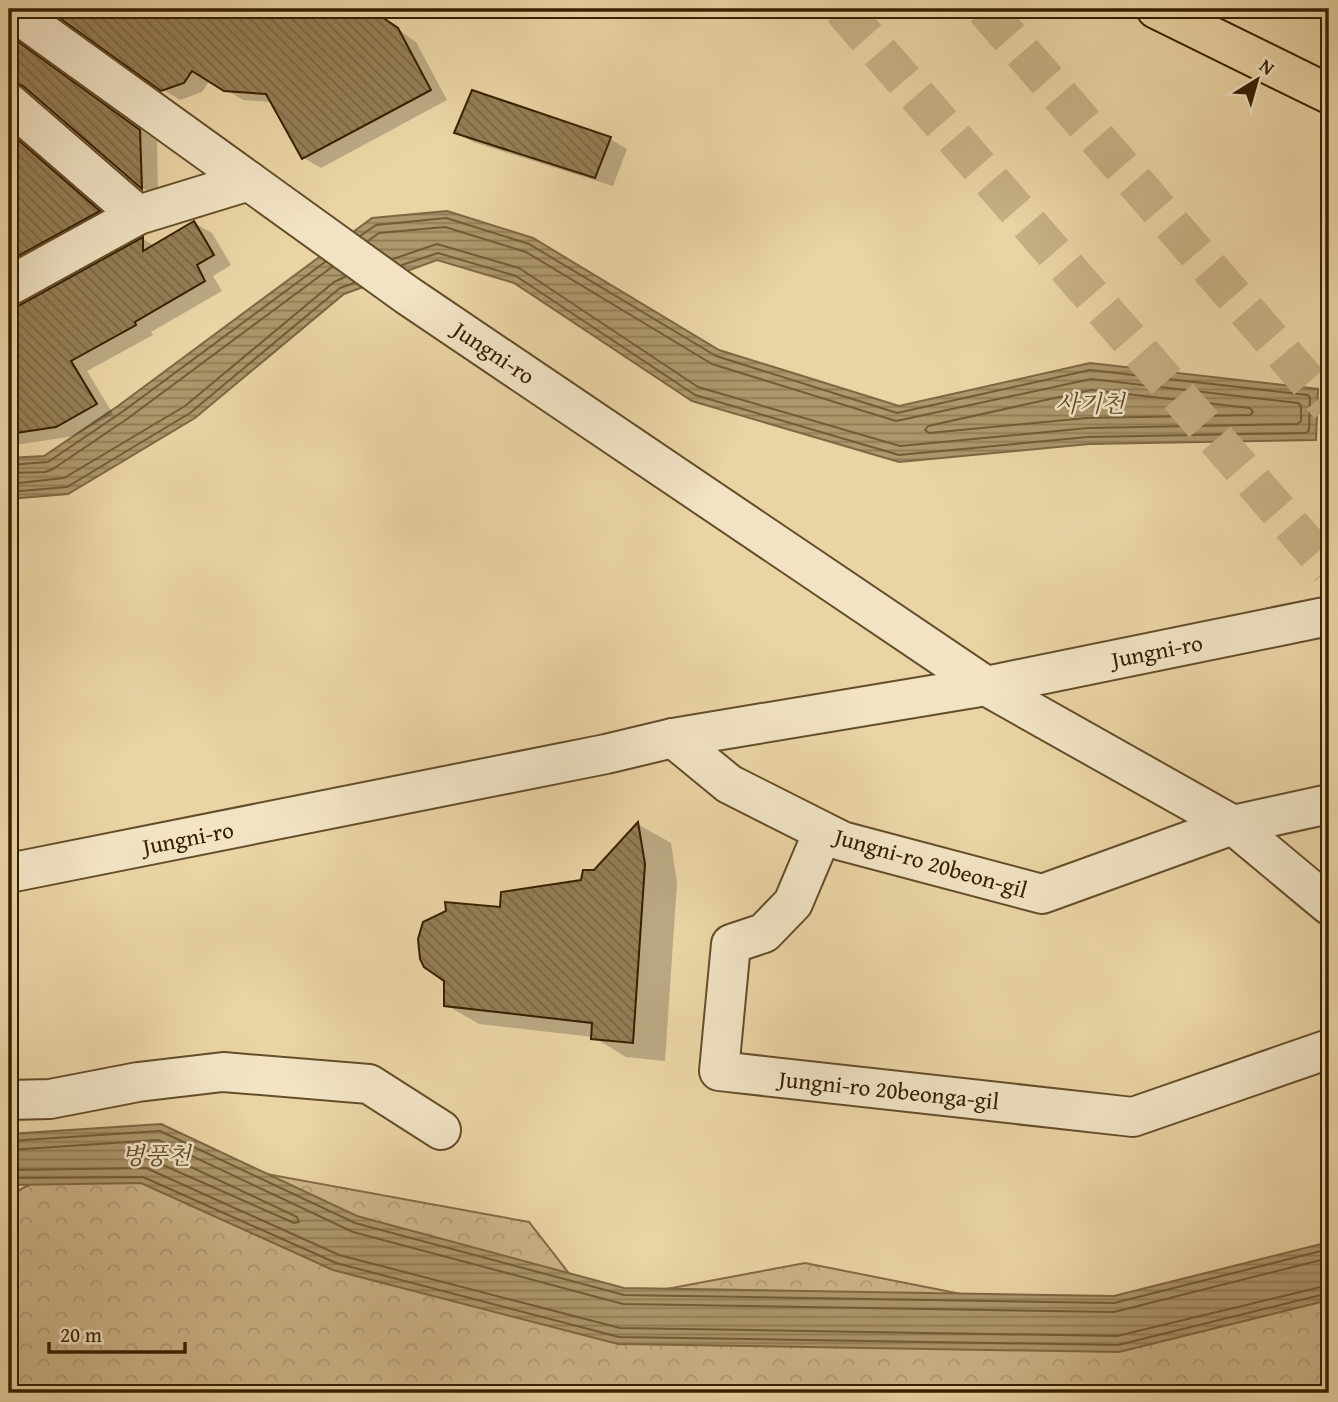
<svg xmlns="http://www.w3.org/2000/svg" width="1338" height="1402" viewBox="0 0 1338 1402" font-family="'Gentium Book Plus','Noto Serif KR',serif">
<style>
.forest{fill:url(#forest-crowns);stroke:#826a44;stroke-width:2}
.water{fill:url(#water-rules);stroke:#7e6741;stroke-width:2}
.shadow{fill:#0003}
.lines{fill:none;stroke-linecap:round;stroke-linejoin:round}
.shore{stroke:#725c36;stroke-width:2}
.building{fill:url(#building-back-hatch);stroke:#372000;stroke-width:2}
.highway-tunnel{stroke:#c6b083;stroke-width:38;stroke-dasharray:38 19;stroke-linecap:butt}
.minor-casing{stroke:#644d29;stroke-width:42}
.major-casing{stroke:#372000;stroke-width:42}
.minor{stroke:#f1e3c4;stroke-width:38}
.major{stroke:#ead4a4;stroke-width:38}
.labels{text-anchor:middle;stroke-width:5;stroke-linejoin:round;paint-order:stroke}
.street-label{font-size:23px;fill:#372000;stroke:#f1e3c4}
.water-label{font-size:24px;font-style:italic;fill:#604a26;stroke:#f1e3c4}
</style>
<defs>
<pattern id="forest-crowns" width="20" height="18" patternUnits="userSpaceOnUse" patternTransform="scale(1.75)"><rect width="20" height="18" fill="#ccb588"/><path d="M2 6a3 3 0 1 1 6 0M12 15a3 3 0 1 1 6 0" fill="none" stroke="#b09b74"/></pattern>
<pattern id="water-rules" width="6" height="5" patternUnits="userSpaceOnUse" patternTransform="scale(1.75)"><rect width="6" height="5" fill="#ad976c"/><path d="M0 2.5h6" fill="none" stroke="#8e7b56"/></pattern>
<pattern id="building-back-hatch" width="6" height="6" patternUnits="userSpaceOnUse" patternTransform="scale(1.75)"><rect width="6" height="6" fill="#947e55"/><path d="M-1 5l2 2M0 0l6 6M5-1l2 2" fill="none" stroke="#7a6744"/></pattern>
</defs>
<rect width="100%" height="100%" fill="#ead4a4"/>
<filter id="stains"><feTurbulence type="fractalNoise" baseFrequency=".00286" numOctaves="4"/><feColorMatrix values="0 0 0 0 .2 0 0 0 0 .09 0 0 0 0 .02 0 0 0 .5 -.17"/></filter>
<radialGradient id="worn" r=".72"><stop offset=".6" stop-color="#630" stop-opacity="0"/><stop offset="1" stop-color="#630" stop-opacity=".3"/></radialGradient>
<!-- forest -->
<path class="forest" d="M108 1145 529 1222 592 1303 805 1263 1132 1328 1329 1246V1393H9V1195Z"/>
<!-- water -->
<g class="water">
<path d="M447 211 533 238 719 350 899 406 1090 363 1318 389 1316 440 1089 444 899 462 692 401 514 283 437 260 344 294 195 418 68 494 9 499V458L44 456 118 406 372 218Z"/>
<path d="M161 1124 357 1216 624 1288 1114 1296 1329 1242V1300L1119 1352 618 1344 333 1270 141 1183 9 1185V1134Z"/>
</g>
<!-- shadow -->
<g class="shadow">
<path d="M50 9H369L416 42 447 100 321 168 304 158 273 102 243 100 210 80 202 92 180 100 162 89Z"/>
<path d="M9 32 15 39 157 141 158 197 143 188 31 91 19 92 9 100Z"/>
<path d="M9 127 116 221 9 270Z"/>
<path d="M456 132 610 139 627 149 613 186 473 142Z"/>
<path d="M194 223 212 233 231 265 213 276 222 291 151 332 153 335 87 371 113 414 74 436 9 446V339L33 325 143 239 155 246Z"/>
<path d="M639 825 671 843 677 883 665 1061 626 1057 593 1037 479 1024 446 1005 502 909 582 881 595 872Z"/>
</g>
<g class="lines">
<!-- shore -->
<g class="shore">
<path d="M360 236 376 225 446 218 529 244 716 356 897 413 1090 370 1308 395 1310 398 1309 430 1306 433 1088 437 899 455 695 395 516 276 438 253 402 265"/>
<path d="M368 241 379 233 445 227 526 252 712 364 896 421 1091 379 1298 403 1301 406V421L1297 424 1088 428 900 446 698 387 519 268 437 244 393 259"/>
<path d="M1091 390 1250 408 1253 412 1250 415 1087 418 929 433 925 430 928 426Z"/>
<path d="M9 465 48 462 122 412 325 262"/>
<path d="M9 473 45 472 53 469 127 419 332 267"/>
<path d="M9 484 64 478 185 406 334 282 345 277"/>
<path d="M9 492 67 487 190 413 340 288 354 283"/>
<path d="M9 1141 160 1131 355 1223 624 1295 1114 1303 1329 1249"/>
<path d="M9 1150 158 1140 353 1232 623 1304 1114 1312 1329 1258"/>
<path d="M148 1151H157L297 1217 299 1222 294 1223 147 1158 145 1154Z"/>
<path d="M9 1170 146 1168 339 1255 620 1328 1117 1336 1329 1285"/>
<path d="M9 1178 143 1177 336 1263 619 1337 1118 1345 1329 1293"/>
</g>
</g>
<!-- building -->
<g class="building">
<path d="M47 9H370L398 28 431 90 302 159 266 94 224 91 192 71 184 83 161 91Z"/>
<path d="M9 35 140 130 142 189 23 86 9 82Z"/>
<path d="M472 90 611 137 595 178 454 133Z"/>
<path d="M9 132 100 211 9 261Z"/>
<path d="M194 221 214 255 197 265 205 281 135 322 136 325 71 361 97 404 56 427 9 434V308L20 305 143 237V251Z"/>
<path d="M638 822 645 864 633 1043 591 1039 592 1023 444 1006V981L424 967 420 959 418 939 423 922 446 911 445 902 500 907 501 892 581 880 583 870H594Z"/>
</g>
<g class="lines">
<!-- highway-tunnel -->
<g class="highway-tunnel">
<path d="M842 9 1329 569"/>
<path d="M985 9 1329 406"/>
</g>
<defs>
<g id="minor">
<path d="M10 9 407 295 986 686 1329 616"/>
<path d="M9 103 138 215"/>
<path d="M9 286 138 215 249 181"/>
<path d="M673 738 729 784 842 841 1042 894 1233 825 1329 804"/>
<path d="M823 832 793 903 764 933 731 944 719 1071 1133 1117 1329 1049"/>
<path d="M9 873 606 754 673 738 986 686 1233 825 1329 905"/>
<path d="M9 1100 50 1099 138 1082 223 1072 369 1084 441 1130"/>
</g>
<path id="major" d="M1156 9 1329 94"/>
</defs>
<!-- minor casing -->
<use href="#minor" class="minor-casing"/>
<!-- major casing -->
<use href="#major" class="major-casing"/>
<!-- minor -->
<use href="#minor" class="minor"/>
<!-- major -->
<use href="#major" class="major"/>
</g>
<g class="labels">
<!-- street labels -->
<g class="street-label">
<text transform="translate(494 353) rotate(34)" y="8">Jungni-ro</text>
<text transform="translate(1157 651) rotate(-11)" y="8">Jungni-ro</text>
<text transform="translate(188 838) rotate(-11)" y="8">Jungni-ro</text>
<text transform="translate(931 863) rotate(16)" y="8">Jungni-ro 20beon-gil</text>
<text transform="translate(889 1090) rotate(6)" y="8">Jungni-ro 20beonga-gil</text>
</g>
<!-- water labels -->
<g class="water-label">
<text x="1090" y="412">사기천</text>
<text x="156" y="1164">병풍천</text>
</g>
</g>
<!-- margin -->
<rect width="1338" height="1402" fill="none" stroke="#ead4a4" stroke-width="35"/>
<rect x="10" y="10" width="1317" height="1381" fill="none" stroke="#372000" stroke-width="3.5"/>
<rect x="18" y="18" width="1303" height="1367" fill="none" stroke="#372000" stroke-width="2"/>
<!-- north arrow -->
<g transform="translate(1257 80) rotate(37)" stroke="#f1e3c4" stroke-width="5" paint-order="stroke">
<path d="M0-5L12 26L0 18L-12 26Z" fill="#372000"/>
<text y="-10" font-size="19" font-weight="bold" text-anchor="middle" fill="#372000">N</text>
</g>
<!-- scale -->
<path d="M49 1342v10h136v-10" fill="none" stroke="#372000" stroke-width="3.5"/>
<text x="60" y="1342" font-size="21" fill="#372000" stroke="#f1e3c4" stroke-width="5" paint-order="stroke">20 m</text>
<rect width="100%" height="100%" filter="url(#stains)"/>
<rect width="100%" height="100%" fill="url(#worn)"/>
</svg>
